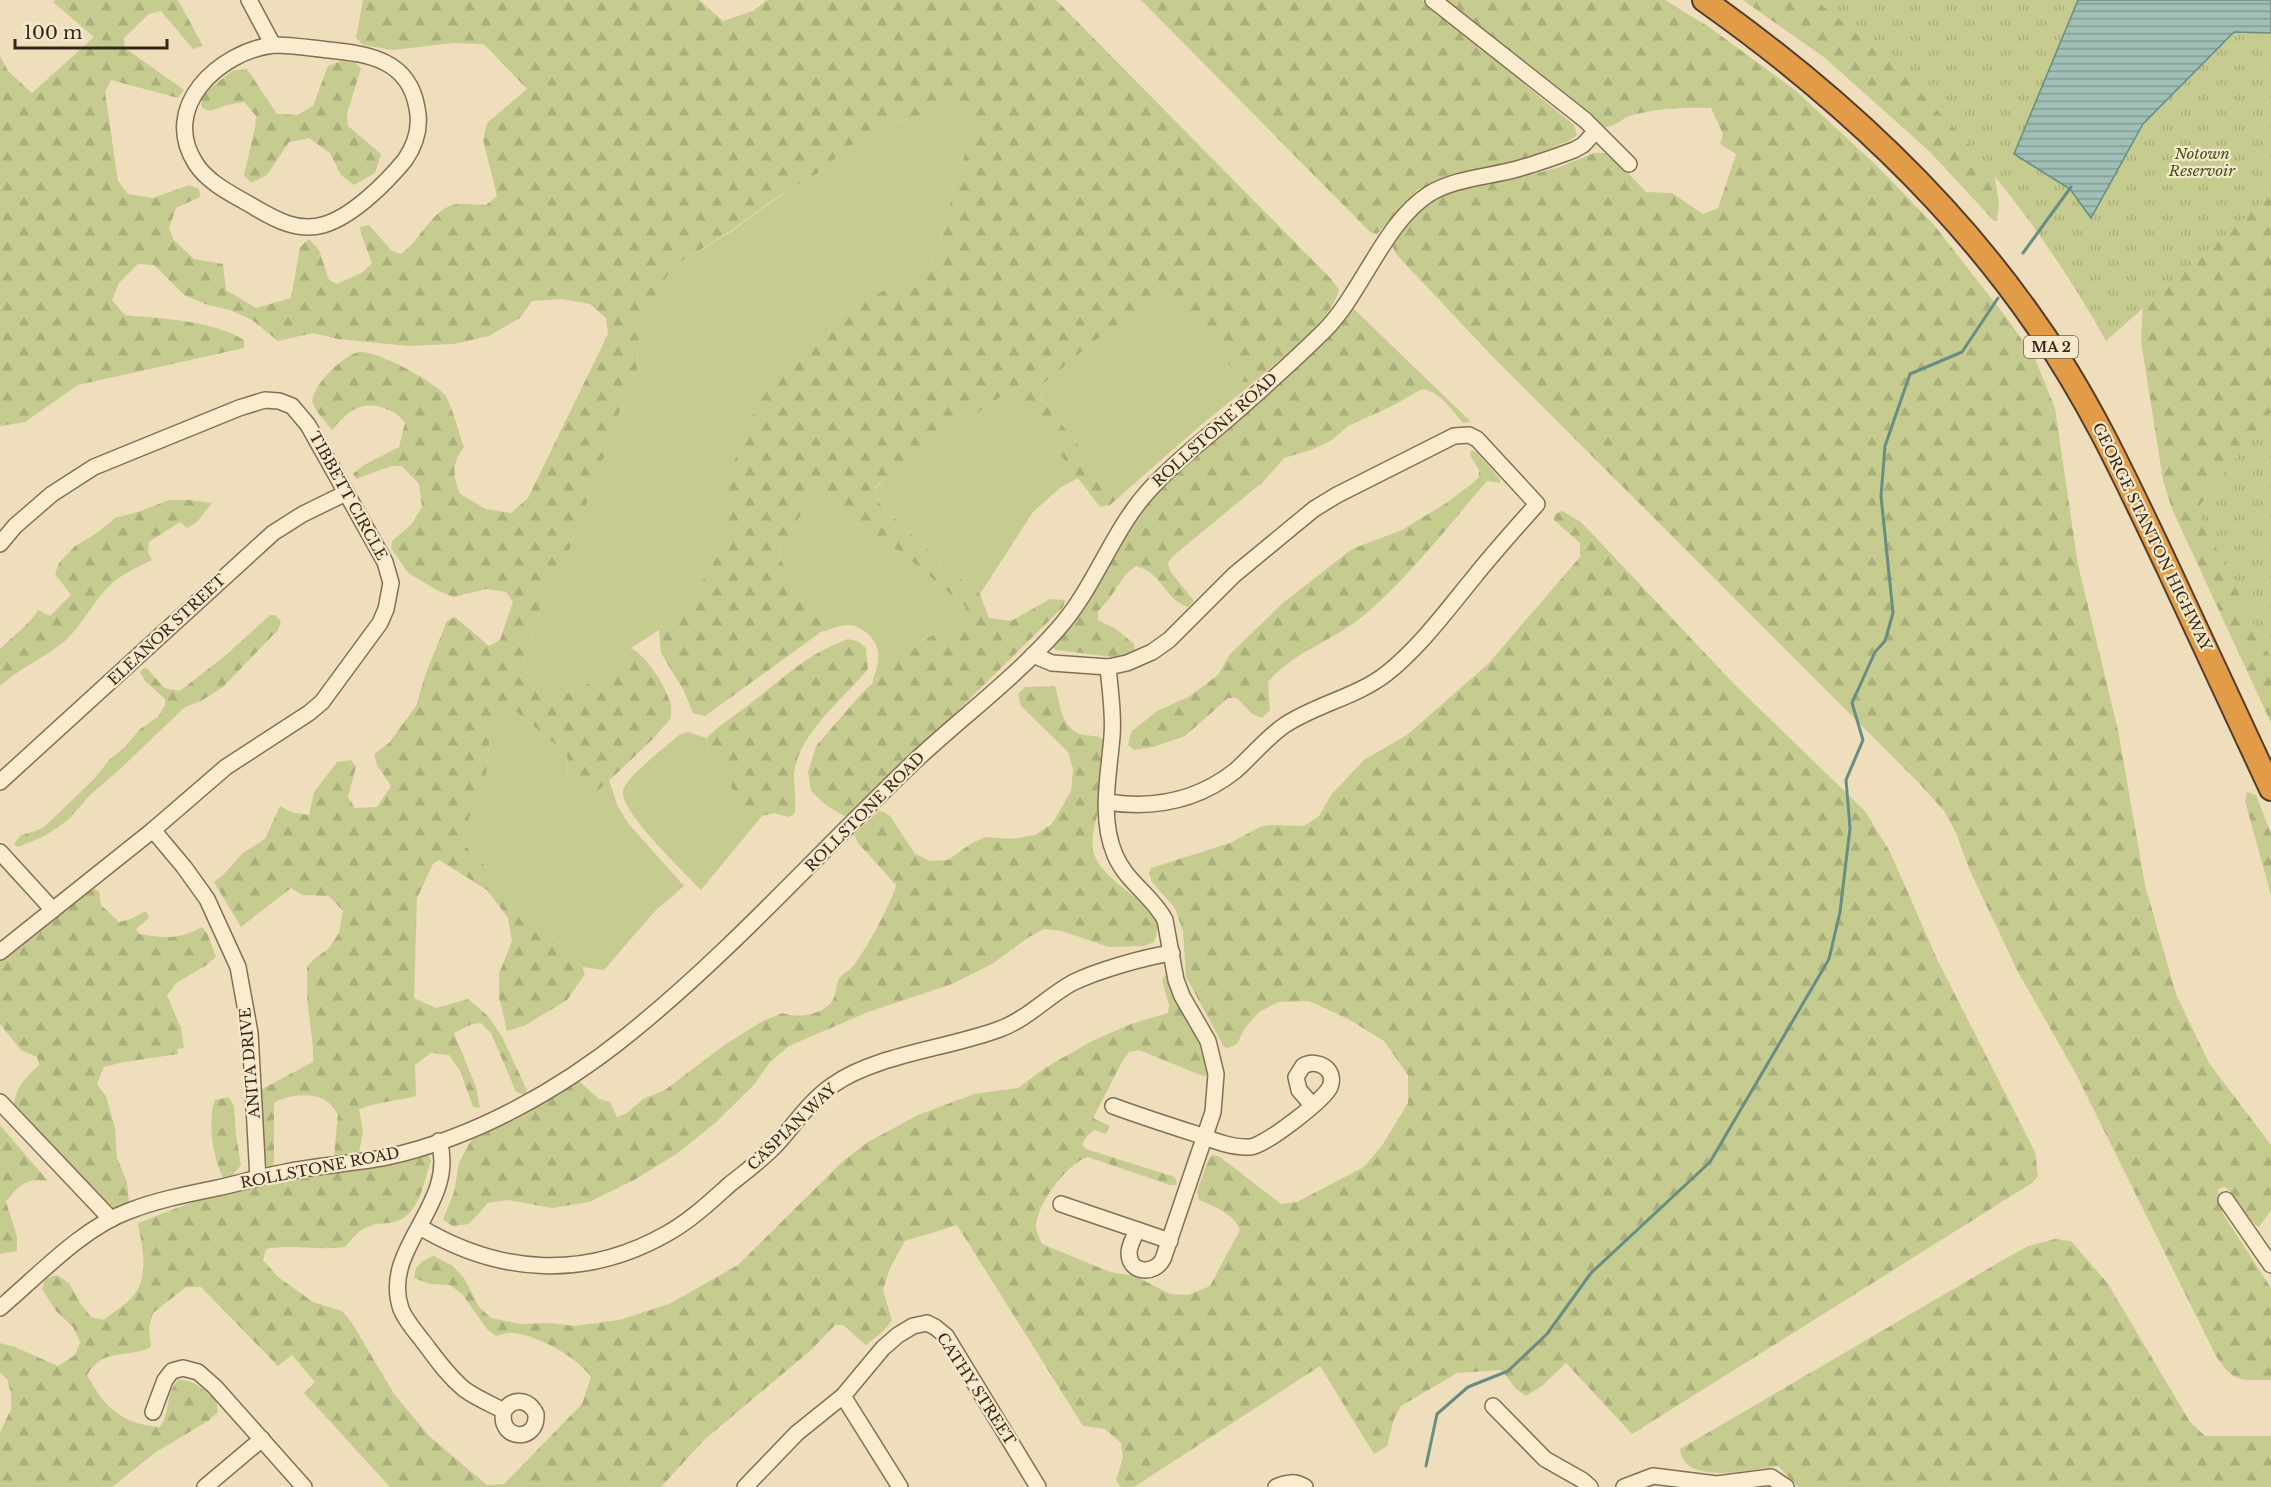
<svg xmlns="http://www.w3.org/2000/svg" width="2271" height="1487" viewBox="0 0 2271 1487" font-family="'Libre Baskerville',serif">
<style>
.grass{fill:#c6cc90}
.forest{fill:url(#forest-firs)}
.park{fill:url(#park-tufts)}
.water{fill:url(#water-rules);stroke:#688d83;stroke-width:1.5}
.lines{fill:none;stroke-linecap:round;stroke-linejoin:round}
.stream{stroke:#688d83;stroke-width:3}
.minor-casing{stroke:#866e55;stroke-width:18}
.highway-casing{stroke:#533d2a;stroke-width:26}
.minor{stroke:#faeccf;stroke-width:15}
.highway{stroke:#e29c48;stroke-width:22}
.labels{text-anchor:middle;stroke-width:4.5;stroke-linejoin:round;paint-order:stroke}
.shield{fill:#f6e9cb;stroke:#6f6150;stroke-width:1.5}
.shield-label{font-size:14px;font-weight:bold;fill:#35271b}
.park-label{font-size:15px;font-style:italic;fill:#465220;stroke:#f6e9cb}
.street-label{font-size:15px;fill:#35271b;stroke:#f6e9cb}
</style>
<defs>
<pattern id="forest-firs" width="22" height="20" patternUnits="userSpaceOnUse" patternTransform="scale(1.5)"><rect width="22" height="20" fill="#c6cc90"/><path d="M5 1l3.5 6h-7zM16 11l3.5 6h-7z" fill="#abaf7c"/></pattern>
<pattern id="park-tufts" width="24" height="20" patternUnits="userSpaceOnUse" patternTransform="scale(1.5)"><rect width="24" height="20" fill="#c6cc90"/><path d="M3 7l-1-3M5 7V3M7 7l1-3M15 17l-1-3M17 17v-4M19 17l1-3" fill="none" stroke="#abaf7c"/></pattern>
<pattern id="water-rules" width="6" height="5" patternUnits="userSpaceOnUse" patternTransform="scale(1.5)"><rect width="6" height="5" fill="#a0bfb6"/><path d="M0 2.5h6" fill="none" stroke="#839b93"/></pattern>
</defs>
<rect width="100%" height="100%" fill="#efdebc"/>
<!-- grass -->
<g class="grass">
<path d="M949 107 970 125 965 154 952 195 946 224 931 264 889 289 855 303 841 314 822 340 790 361 725 487V532L710 572 672 612 659 630 631 648 600 678 568 693 546 699 532 687 524 661 547 587 566 559 602 463 612 430 637 372 638 343 661 285 674 266 732 231 877 125 915 118Z"/>
<path d="M1170 300 1210 341 1243 382 1253 383 1201 425 1119 497 1041 398 1043 384C1076 357 1128 307 1170 300Z"/>
<path d="M1003 395 1017 398 1078 478 1060 488 1033 512 980 594 951 571 878 502 875 489 887 476Z"/>
<path d="M821 492 849 518 903 554 966 607 959 624 924 639 872 683C878 666 884 650 869 635 864 630 856 625 849 625 841 624 829 630 821 632L823 620 781 561 779 549 814 494Z"/>
<path d="M513 707 567 754 568 778 600 789 609 780 618 807 628 823 684 886 655 911 604 970 582 967 463 843V833L486 776 490 737 502 714Z"/>
<path d="M687 732 707 738 710 756 743 805 762 816 701 890C686 874 618 810 623 790 627 776 667 746 679 735Z"/>
</g>
<!-- forest -->
<g class="forest">
<path d="M55 0H178L203 46 193 49 161 11 149 14 124 38 125 48 184 90 178 98 111 80 105 92 118 181 128 194 153 198 189 185 199 189 200 197 176 208 169 228 174 240 194 259 223 264 226 290 256 308 291 298 300 247 309 239 319 250 329 280 337 284 363 272 372 263 361 234 360 227 369 225 392 251 401 254C421 240 433 207 457 204 467 203 477 205 486 205L497 196 483 140 487 123 527 89 484 44 454 43 393 50 363 45 356 38 363 0H699L723 21 753 11 767 0H1056L1331 279 1339 290C1331 322 1278 361 1253 383L1243 382 1210 341 1170 300C1128 308 1076 357 1043 384L1041 398 1119 497 1110 505 1100 507 1017 398 1003 395 887 476 875 488 878 502 951 571 980 594 989 618 1011 621 1050 599 1065 600 1063 607 854 813 844 816 826 805 811 791 808 772 816 746 863 692 891 666 924 639 959 624 966 607 903 554 849 518 821 492 814 494 779 549 781 561 823 620 821 632 705 716 693 713 684 691 661 653 659 630 672 612 710 572 725 532V487L749 421 768 387 790 361 822 340 841 314 855 302 889 289 931 264 946 224 952 195 965 154 970 125 949 107 915 118 877 125 815 175 780 195 732 230 674 266 661 285 638 343 637 372 612 430 602 463 566 559 547 587 524 661 532 687 546 699 568 693 600 678 631 648C646 656 663 682 669 699 672 704 671 712 671 718L653 739 600 789 579 793 568 778 567 754 512 708 502 714 490 737 486 776 463 833V843L582 967 585 974 567 1000 524 1026 507 1031 499 997V974L512 941 508 918 487 890 439 860 433 864 417 898 414 998 436 1008 468 999 488 1016 501 1035 527 1090 525 1095 516 1092 491 1033 481 1023 472 1024 454 1033 476 1087 480 1108 473 1107 460 1071 449 1055 431 1053 415 1065 416 1096C397 1101 377 1102 359 1109L363 1132 359 1153 342 1157 334 1156 338 1114C334 1109 330 1103 325 1100 312 1092 286 1095 274 1103V1163L269 1168 263 1162 260 1090 313 1062V1048L307 998V967L313 960 329 948 339 933 343 911 329 896 302 895 291 888 241 927 214 882 225 873 243 853 265 839 280 806 291 812 309 815 314 792 337 762 351 760 356 767 348 797 355 808 377 807 391 786 377 765 374 754 389 743 416 706 426 673 447 621 455 617 489 646 500 640 513 602 506 592 487 589 453 597 435 589 408 573 391 548 392 541 411 525 422 507 419 484 402 466H391L356 479 353 474 364 465 399 447 405 423C397 413 393 411 381 407 359 401 346 413 332 430 326 422 316 412 313 404 308 389 345 353 360 352 378 351 433 381 445 395 451 403 460 436 464 447 451 464 453 476 460 494L486 509 511 513 528 498 608 334 606 318 590 304 562 299 532 301 520 318 489 336 454 344 408 346 338 339 313 333 278 341 252 320 230 310 205 304 184 295 154 265 138 264 119 283 112 300 125 315C163 319 211 320 244 340V348L78 385 25 422 0 426V56L8 71 32 93 94 37 53 2Z"/>
<path d="M1141 0H1422L1574 125 1577 135 1569 141 1518 161 1466 172 1417 190 1377 234 1370 232Z"/>
<path d="M1445 0H1665L1709 27 1795 90 1877 166 1934 225 2009 321 2035 359 2055 408 2078 565 2118 730 2145 885 2176 994 2209 1063 2271 1145V1210L2259 1227C2243 1217 2239 1198 2225 1187L2218 1189 2223 1214 2271 1288V1380C2240 1380 2234 1383 2216 1356L2075 1072 2017 970 1970 871 1956 833 1944 811 1920 784 1492 356 1396 254 1392 246 1415 213 1434 198 1455 190 1514 179 1560 167 1594 153H1609L1646 192 1672 193 1703 214 1718 208 1736 154 1720 144 1723 134 1711 108C1684 107 1656 108 1630 116 1621 119 1615 127 1605 127L1514 57Z"/>
<path d="M1743 0H1961L1990 143 1999 205 1997 221H1994L1929 151 1825 58Z"/>
<path d="M341 61 354 62 361 68 347 114 348 126 381 154 375 173 354 185 341 175 330 153 309 138 289 142 267 175 251 183 244 175 255 128 256 116 244 102 227 105 210 111 202 108 201 96 232 71 247 69 277 114 297 115 313 106 328 66Z"/>
<path d="M2271 169V723L2172 509 2163 480 2141 341 2144 283Z"/>
<path d="M1349 308 1354 309 1471 422 1463 423C1451 409 1441 392 1422 389L1394 405 1348 426 1332 440 1311 450 1284 458 1264 481 1173 556 1168 563 1170 571 1194 601 1188 607C1164 599 1163 573 1136 566 1119 577 1115 596 1098 611V620L1116 629 1134 644 1135 652 1120 658 1056 650 1051 645 1109 556 1155 491Z"/>
<path d="M1471 450 1476 452 1500 479V483L1487 481C1448 526 1404 584 1358 620 1329 642 1291 654 1268 682L1270 710 1262 718 1252 714 1237 698H1228L1185 736 1153 747 1134 750 1128 745 1131 732 1157 711 1190 696 1218 675 1230 654 1284 602 1352 549 1402 530 1448 502 1474 482 1479 477V470L1470 455Z"/>
<path d="M169 500H188L212 503 197 522 187 528 180 522 149 542 148 552 152 560C137 567 120 575 108 587 92 604 82 625 65 641 44 658 20 668 0 686V649C13 635 28 627 38 610L50 616 71 595 55 574 59 563 75 546 97 533 115 518 141 511Z"/>
<path d="M1562 511 1581 522 1735 685 1865 811 1890 852 1938 961 2035 1152 2038 1176 2032 1183 1632 1434 1566 1363 1542 1386 1526 1396 1516 1389 1501 1370 1457 1373 1401 1406 1394 1419 1387 1446 1374 1454 1320 1366 1134 1487H1121L1116 1480 1123 1458 1121 1443 1105 1429 1083 1426 957 1225 905 1241 890 1268 883 1290 892 1321 881 1333 866 1345 843 1325H835L810 1351 704 1440 661 1487H390L304 1393 315 1382 292 1355 278 1366 201 1287H186L153 1313 149 1328 151 1347C127 1359 103 1347 87 1375 105 1408 122 1424 160 1427 172 1409 164 1394 179 1379L194 1383 216 1399 218 1412 208 1421 156 1452 112 1487H0V1433L11 1409V1393L7 1379 0 1373V1343L15 1347 58 1366 75 1355 80 1342 73 1327 56 1311 42 1289 45 1279 57 1275 69 1283 80 1303 91 1317 104 1320C113 1312 126 1305 133 1296 150 1275 142 1247 138 1223 165 1213 193 1201 220 1193 289 1176 359 1170 428 1153L431 1161C425 1178 420 1209 402 1219 391 1225 380 1222 370 1226 359 1229 352 1239 345 1247 318 1251 292 1244 266 1249L263 1260 278 1277 313 1302 342 1311 352 1323 394 1394 429 1436 487 1485 504 1484 582 1404 591 1377C577 1357 539 1336 514 1333 508 1332 502 1335 496 1336L487 1329 462 1294 450 1285 430 1284 414 1278C415 1265 422 1260 434 1256L453 1266 464 1278 479 1307 491 1318 520 1324 551 1323 574 1326 619 1320 669 1304 738 1265 842 1162 868 1142 918 1115 974 1094 1018 1088 1045 1068 1094 1040 1131 1024 1168 1013 1169 1005 1162 980 1167 973 1172 976 1205 1053 1209 1075 1203 1076 1139 1050 1129 1052 1122 1062 1093 1118 1110 1126 1106 1134 1094 1130 1086 1137 1082 1145 1086 1149 1175 1177 1177 1185H1170L1088 1157C1067 1163 1037 1204 1036 1226 1036 1232 1039 1238 1042 1244L1110 1272 1135 1276 1170 1294 1188 1295 1210 1286 1240 1230C1233 1213 1215 1207 1199 1200L1197 1191 1209 1158 1213 1155 1220 1157 1281 1204 1297 1202 1364 1167 1383 1144 1408 1103V1075L1384 1041 1350 1020 1309 1001 1278 1002 1259 1012 1245 1028 1237 1044 1228 1048 1224 1047 1186 977 1183 931 1175 908 1152 882 1149 873 1151 868 1230 843 1260 827 1270 825 1304 826 1319 816 1331 795 1364 760 1407 735 1488 664 1580 557V543L1554 520 1555 514Z"/>
<path d="M270 615H275L281 621 278 630 223 687 201 701 185 707 118 771 90 795 68 820 45 836 18 847 14 844 20 836 43 828 94 779 110 759 125 747 140 729 158 717 165 705V699L145 681 140 672 146 667 164 688 180 691 226 655Z"/>
<path d="M848 639 859 642 866 648 868 669C844 699 797 734 794 775 794 787 796 800 795 813L789 817 774 813 762 816 743 805 710 756 707 738C720 724 736 715 751 703 785 677 807 654 848 639Z"/>
<path d="M1055 686C1061 705 1060 729 1084 735 1091 736 1096 735 1103 739 1105 758 1104 780 1101 799 1098 814 1089 839 1094 854 1105 884 1151 901 1157 920 1159 927 1156 936 1154 942L1144 946 1109 947 1062 931 1044 929 1029 937 992 964 952 984 868 1012 789 1046 770 1062 753 1086 715 1123 678 1153 634 1180 589 1202 552 1208 508 1200 488 1203 469 1224 453 1226 443 1220 454 1192 459 1163 473 1137 579 1081 599 1099 610 1102 617 1117 627 1113 643 1099 665 1090 723 1046 761 1022 782 1013C798 1018 817 1016 830 1004 837 997 835 987 839 979 842 974 849 971 853 966 865 952 892 902 896 885L858 843 854 834 879 811 884 812 890 816 915 854 930 861 948 860 972 843 986 837 1012 839 1035 835 1052 824 1071 791 1073 769 1068 752 1021 706 1018 694 1025 687Z"/>
<path d="M2247 792 2256 795 2271 834V895L2245 801Z"/>
<path d="M93 888 99 891 101 905 119 922 131 919 146 911 149 918 136 929 139 934C165 938 179 940 202 927L207 933 216 957 205 966 176 983 167 996 181 1028 184 1048 177 1049 178 1054 124 1062 104 1067 97 1084 106 1096 115 1128 117 1158 127 1182 129 1204 123 1208H114L102 1199 14 1104C15 1088 27 1076 39 1065L37 1057 21 1050 0 1024V960Z"/>
<path d="M229 1097 234 1106 236 1135 241 1165 232 1176 224 1179C213 1161 207 1119 215 1100Z"/>
<path d="M0 1125 48 1181C26 1177 18 1186 6 1202L17 1236V1251L0 1254Z"/>
<path d="M2055 1239 2071 1241 2108 1284 2190 1422 2205 1436H2271V1487H1798L1778 1466C1752 1469 1684 1487 1680 1449L1996 1264 2028 1246Z"/>
</g>
<!-- park -->
<g class="park">
<path d="M1815 0H2078L2014 154 2070 189 2091 218 2143 124 2234 32 2271 33V194L2106 341C2033 210 1934 91 1815 0Z"/>
<path d="M2271 412V659L2197 509Z"/>
</g>
<!-- water -->
<path class="water" d="M2078 0H2271V33L2234 32 2143 124 2091 218 2070 189 2014 154Z"/>
<g class="lines">
<!-- stream -->
<g class="stream">
<path d="M2023 253 2071 187"/>
<path d="M1426 1466 1437 1414 1468 1387 1508 1371 1547 1334 1591 1273 1710 1162 1829 959 1840 912 1850 828 1846 780 1863 740 1852 703 1875 652 1885 641 1893 613 1881 496 1885 446 1910 374 1962 352 1998 298"/>
</g>
<defs>
<g id="minor">
<path d="M249 0 273 45"/>
<path d="M1433 0 1585 120 1629 164"/>
<path d="M273 45C292 45 310 48 329 50 369 54 409 60 417 108 421 127 416 144 405 160 386 183 352 217 323 225 298 232 276 220 254 207 234 195 209 184 196 164 159 107 219 52 273 45Z"/>
<path d="M0 544 15 526 52 494 94 467 239 408 265 400 279 401 292 406 308 425 385 562 391 583 386 609 380 623 322 702 309 713 226 767 153 830 0 952"/>
<path d="M1033 655 1052 663 1108 667 1127 663 1152 652 1169 640 1234 575 1314 509 1337 495 1454 436 1469 435 1477 439 1537 504C1516 528 1495 551 1475 576 1447 610 1421 646 1386 674 1356 697 1317 704 1285 725 1267 737 1252 756 1235 771 1197 801 1153 809 1107 802"/>
<path d="M1108 667C1110 690 1114 714 1112 736 1109 775 1099 817 1115 855 1127 883 1152 895 1165 920L1176 980 1182 996 1208 1041 1216 1074 1213 1112 1163 1259C1155 1275 1129 1274 1129 1253 1129 1246 1134 1237 1137 1230"/>
<path d="M0 782 273 533 303 514 346 493"/>
<path d="M153 830 184 867 207 899 238 967 250 1033 258 1179"/>
<path d="M0 852 53 910"/>
<path d="M0 1102 111 1219"/>
<path d="M1113 1106C1140 1116 1168 1125 1196 1134 1212 1140 1232 1148 1250 1147 1265 1146 1324 1100 1330 1087 1337 1069 1317 1058 1303 1066L1296 1077 1299 1090 1312 1105"/>
<path d="M439 1141C458 1205 380 1248 401 1309 406 1321 414 1330 422 1340 435 1357 447 1375 464 1389 476 1398 491 1404 504 1411 497 1440 538 1444 536 1414 529 1399 513 1397 504 1411"/>
<path d="M2226 1200 2271 1265"/>
<path d="M1061 1204 1170 1241"/>
<path d="M420 1227C500 1275 586 1280 668 1233 691 1220 710 1202 729 1185 744 1173 760 1161 774 1147 793 1127 809 1101 833 1085 874 1055 950 1048 1000 1029 1027 1019 1047 997 1072 983 1096 971 1144 957 1172 953"/>
<path d="M0 1308C38 1276 82 1228 129 1211 157 1200 188 1194 217 1188 240 1183 263 1176 286 1172 319 1165 353 1164 387 1157 474 1138 560 1090 629 1034 732 951 820 851 915 761 962 717 1015 678 1057 630 1096 587 1112 529 1152 487 1175 462 1202 441 1228 419 1261 390 1294 361 1325 330 1363 291 1384 223 1429 194 1455 178 1488 177 1517 169 1536 164 1555 157 1574 150L1583 145 1596 131"/>
<path d="M843 1396 900 1487"/>
<path d="M1493 1406 1545 1459 1582 1480 1590 1487"/>
<path d="M153 1412 165 1380 172 1371 183 1368 198 1372 215 1387 304 1487"/>
<path d="M205 1487 262 1439"/>
<path d="M745 1487 797 1433 843 1396 883 1348 898 1335 913 1326 927 1323 935 1327 946 1336 1038 1487"/>
<path d="M1276 1487C1287 1482 1295 1481 1305 1487"/>
<path d="M1624 1487 1653 1476 1717 1484 1771 1477 1786 1487"/>
</g>
<path id="highway" d="M1704 0C1831 90 1947 195 2036 324 2090 400 2128 484 2168 568 2202 642 2237 715 2271 789"/>
</defs>
<!-- minor casing -->
<use href="#minor" class="minor-casing"/>
<!-- highway casing -->
<use href="#highway" class="highway-casing"/>
<!-- minor -->
<use href="#minor" class="minor"/>
<!-- highway -->
<use href="#highway" class="highway"/>
</g>
<g class="labels">
<!-- shield labels -->
<rect class="shield" x="2024" y="336" width="54" height="22" rx="4.5"/>
<g class="shield-label">
<text x="2051" y="352">MA 2</text>
</g>
<!-- park labels -->
<g class="park-label">
<text x="2202" y="159">Notown<tspan x="2202" dy="17">Reservoir</tspan></text>
</g>
<!-- street labels -->
<g class="street-label">
<text transform="translate(1215 430) rotate(-42)" y="5">ROLLSTONE ROAD</text>
<text transform="translate(348 496) rotate(61)" y="5">TIBBETT CIRCLE</text>
<text transform="translate(2152 537) rotate(64)" y="5">GEORGE STANTON HIGHWAY</text>
<text transform="translate(167 630) rotate(-43)" y="5">ELEANOR STREET</text>
<text transform="translate(865 812) rotate(-45)" y="5">ROLLSTONE ROAD</text>
<text transform="translate(250 1063) rotate(-95)" y="5">ANITA DRIVE</text>
<text transform="translate(792 1127) rotate(-44)" y="5">CASPIAN WAY</text>
<text transform="translate(320 1168) rotate(-11)" y="5">ROLLSTONE ROAD</text>
<text transform="translate(976 1389) rotate(57)" y="5">CATHY STREET</text>
</g>
</g>
<!-- scale -->
<path d="M15 39v9h152v-9" fill="none" stroke="#35271b" stroke-width="3"/>
<text x="24" y="39" font-size="18" fill="#35271b" stroke="#f6e9cb" stroke-width="4.5" paint-order="stroke">100 m</text>
</svg>
